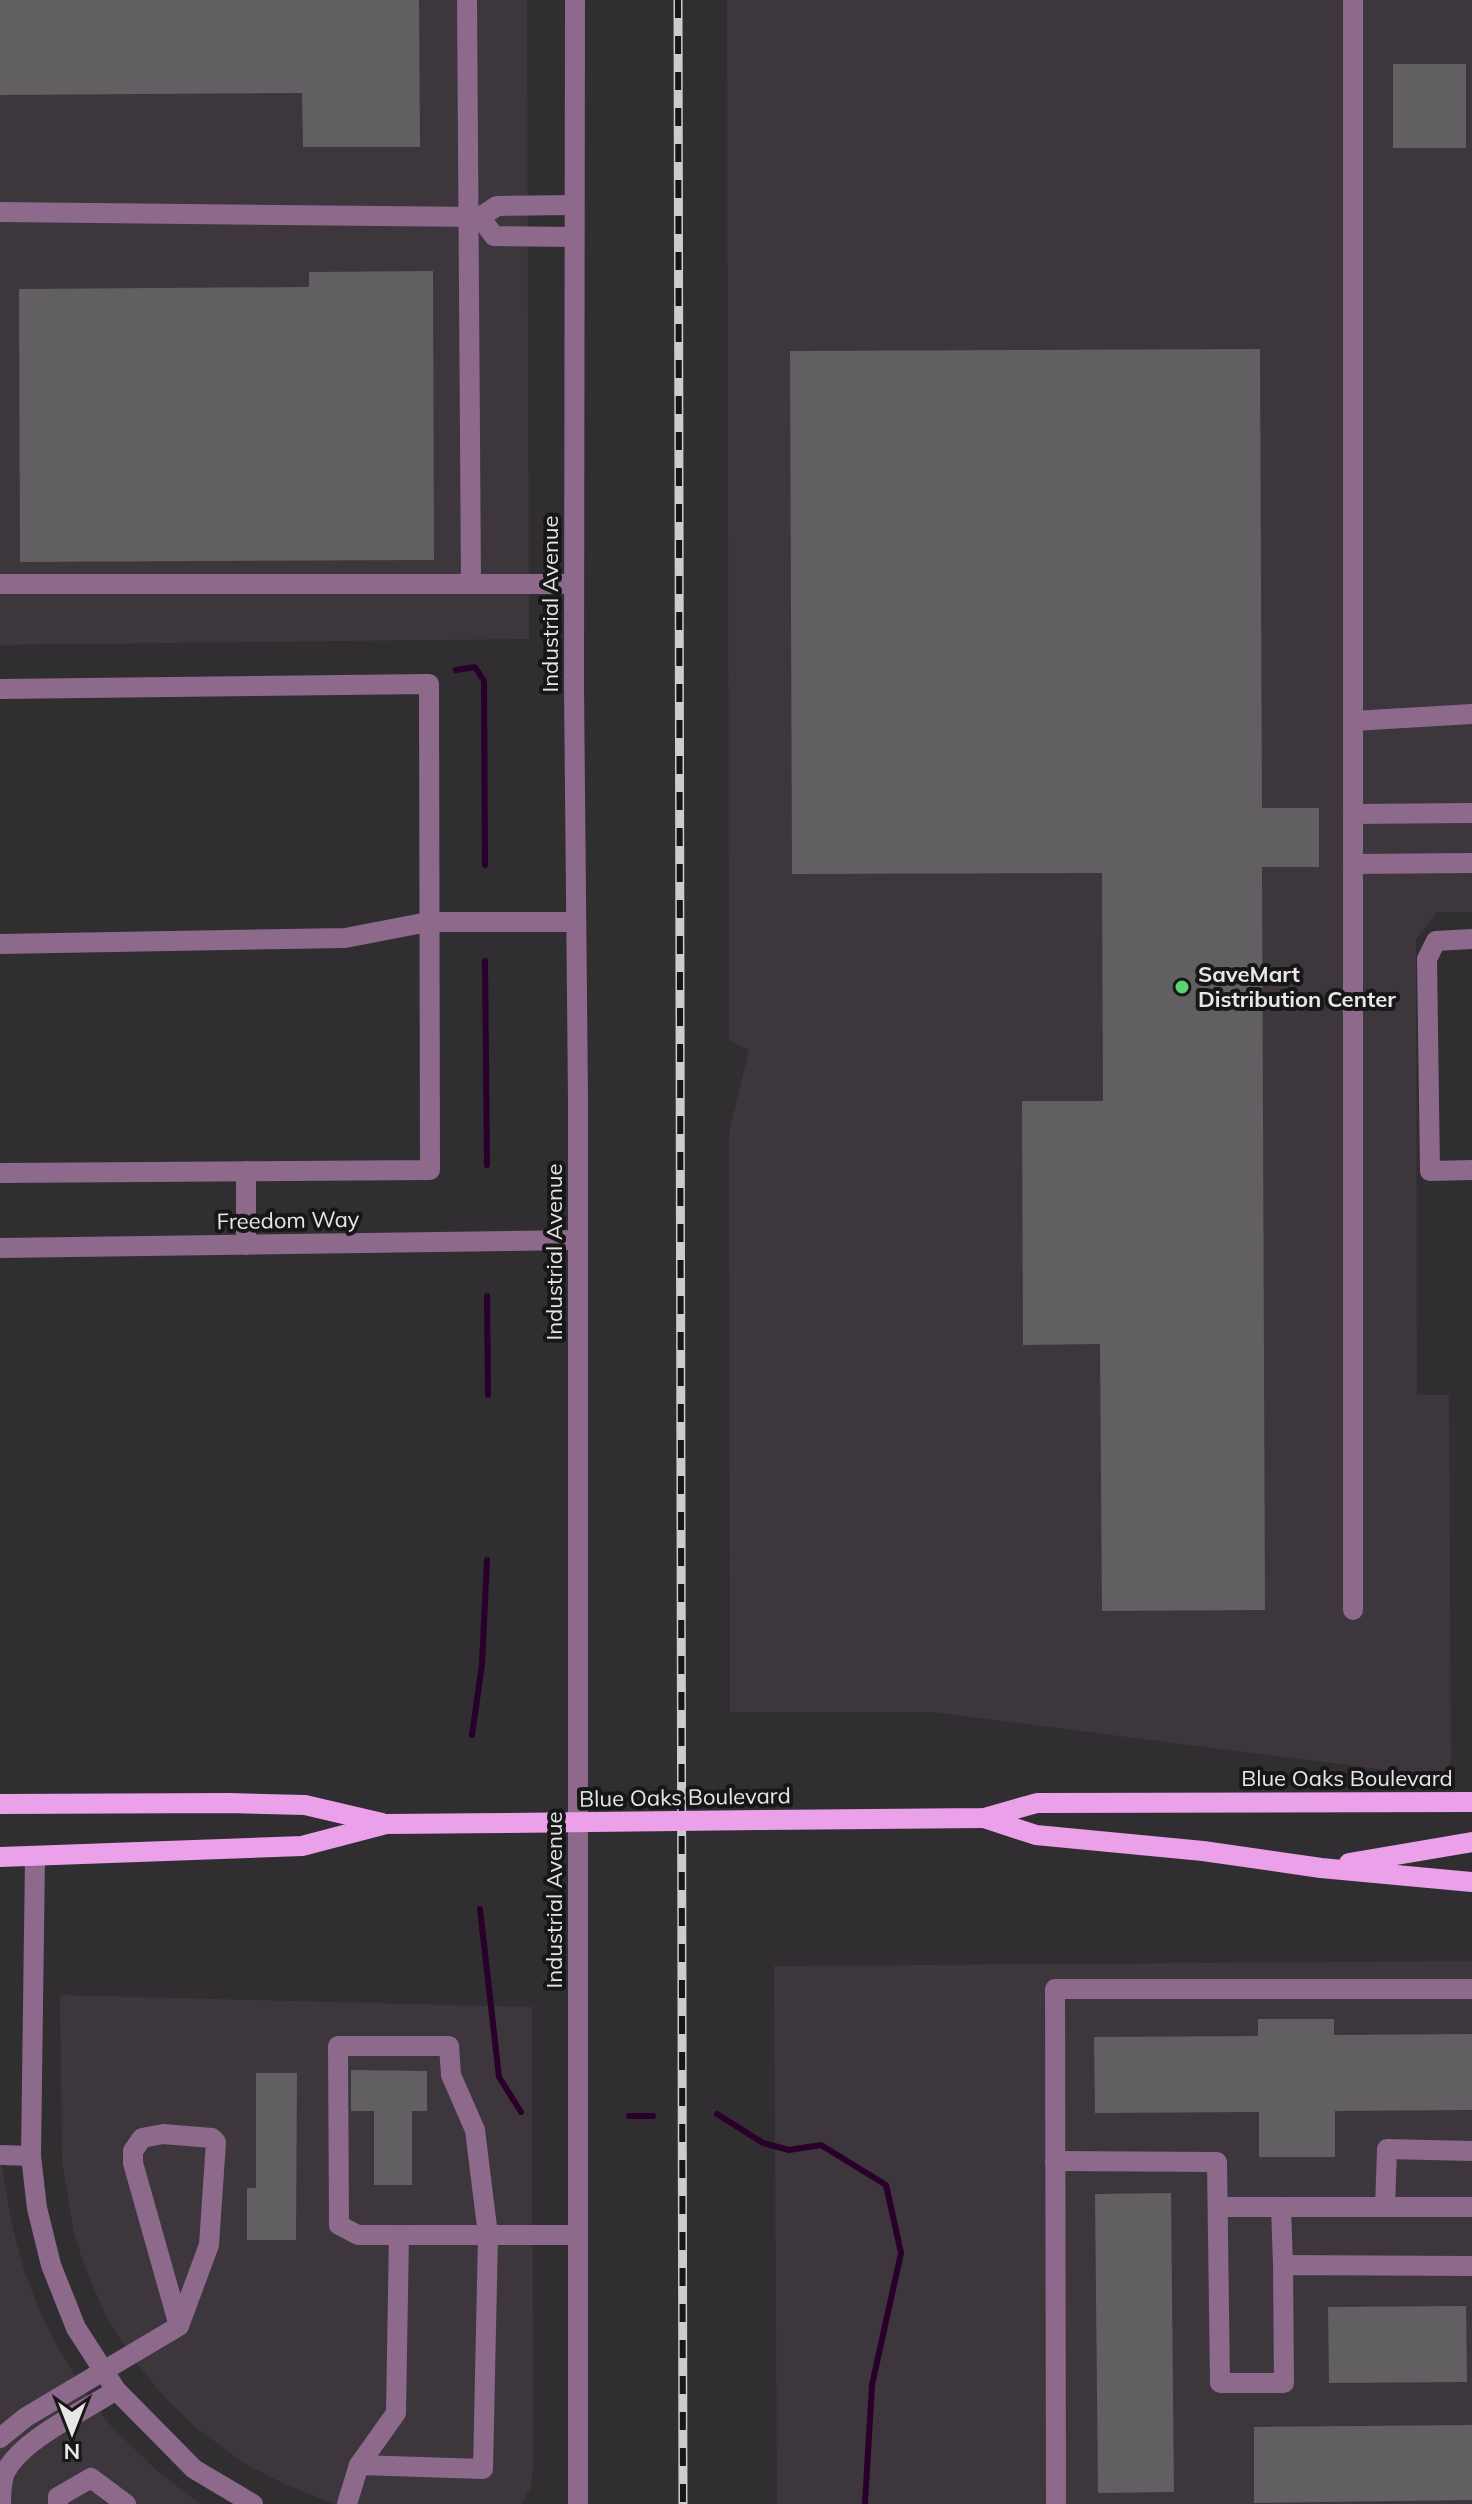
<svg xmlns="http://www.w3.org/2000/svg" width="1472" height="2504" viewBox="0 0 1472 2504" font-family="Mulish,sans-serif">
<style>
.built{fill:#3d363c}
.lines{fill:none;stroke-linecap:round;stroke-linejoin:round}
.stream{stroke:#280029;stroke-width:6}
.building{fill:#615f61}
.minor{stroke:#8d698c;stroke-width:20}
.major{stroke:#eba0ea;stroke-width:20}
.rail-casing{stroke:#cdcccd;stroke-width:9}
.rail{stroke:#181718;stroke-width:6;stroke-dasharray:18;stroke-linecap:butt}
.major-bridge{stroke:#eba0ea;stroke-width:20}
.poi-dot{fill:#59d56f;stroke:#181718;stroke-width:3}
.labels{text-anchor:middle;stroke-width:8;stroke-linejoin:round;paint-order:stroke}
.street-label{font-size:22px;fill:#e8e7e8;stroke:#181718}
.poi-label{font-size:22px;font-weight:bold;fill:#e8e7e8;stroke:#181718;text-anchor:start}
</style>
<rect width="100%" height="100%" fill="#302e30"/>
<!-- built -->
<g class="built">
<path d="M0 0H527L529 639 0 645Z"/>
<path d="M727 0H1472V912H1437L1416 939 1417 1395H1449L1451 1763 1445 1771 1410 1773 932 1712H730L729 1143 730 1128 749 1050 729 1040Z"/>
<path d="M1472 1961V2504H777L774 1966Z"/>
<path d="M60 1995 532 2007 533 2473 530 2489 521 2504H335L286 2485 244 2463 195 2427 165 2398 131 2356 106 2316 87 2273 74 2234 62 2161Z"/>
<path d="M0 2155 12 2226 24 2269 41 2315 59 2350 84 2390 112 2427 156 2470 200 2504H0Z"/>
</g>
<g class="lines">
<!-- stream -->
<g class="stream">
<path d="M456 670 475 667 484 681 485 865"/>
<path d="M485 961 487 1165"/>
<path d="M487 1296 488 1395"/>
<path d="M472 1735 482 1664 487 1560"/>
<path d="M480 1909 499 2077 521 2112"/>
<path d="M717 2114 763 2143 789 2150 821 2145 886 2185 901 2253 872 2385 865 2504"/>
<path d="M629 2116H653"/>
</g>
</g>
<!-- building -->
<g class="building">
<path d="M0 0H419L420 147H303L302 93 0 95Z"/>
<rect x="1393" y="64" width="73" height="84"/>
<path d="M433 271 434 560 20 562 19 289 309 287V272Z"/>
<path d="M1260 349 1262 808H1319V867H1262L1265 1610 1102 1611 1100 1344 1023 1345 1022 1101H1103L1102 873 792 874 790 351Z"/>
<path d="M1258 2019H1334V2035L1472 2034V2110L1335 2111V2157H1259V2112L1095 2113 1094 2037 1258 2036Z"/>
<path d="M351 2070 427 2071V2111H412V2185H374V2111H351Z"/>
<path d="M256 2073H297L296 2240H247V2188H256Z"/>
<path d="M1171 2193 1174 2492 1098 2493 1095 2194Z"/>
<path d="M1466 2306 1467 2382 1329 2383 1328 2307Z"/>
<path d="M1472 2425V2500L1254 2503V2427Z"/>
</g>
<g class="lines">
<!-- minor -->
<g class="minor">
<path d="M467 0 471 584"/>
<path d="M575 0 574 688 578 1100V2504"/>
<path d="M1353 0V1610"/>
<path d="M0 212 480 217 497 206 574 205"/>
<path d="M480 217 494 236 574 237"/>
<path d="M0 584H574"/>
<path d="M0 689 429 684 430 1170 0 1173"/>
<path d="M1353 721 1472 714"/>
<path d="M1353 814 1472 813"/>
<path d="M1353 864 1472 863"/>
<path d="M1472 939 1436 941 1427 959 1430 1171 1472 1170"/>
<path d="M0 944 345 938 428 922H576"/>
<path d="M246 1171V1245"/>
<path d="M0 1248 577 1240"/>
<path d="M35 1857 31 2156 37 2208 51 2265 76 2328 116 2390 194 2469 253 2504"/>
<path d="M0 2155 31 2156"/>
<path d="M1055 2161 1217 2162 1220 2383H1284L1283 2265 1472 2266"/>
<path d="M1218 2207H1472"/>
<path d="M1281 2207 1283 2265"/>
<path d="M1385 2207 1387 2149 1472 2151"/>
<path d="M0 2438 26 2417 179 2326 133 2163V2151L142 2138 163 2134 212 2138 216 2142 209 2245 179 2326"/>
<path d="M359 2465 483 2469 488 2235 475 2130 451 2075 449 2046H338L339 2225 358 2235H578"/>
<path d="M1 2504C1 2494 1 2482 5 2473 21 2439 85 2411 116 2390"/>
<path d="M58 2504V2497L91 2478 126 2504"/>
<path d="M347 2504 359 2465 396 2413 399 2235"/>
<path d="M1056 2504 1055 1989H1472"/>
</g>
<!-- major -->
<g class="major">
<path d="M0 1804 229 1803 305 1805 382 1823"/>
<path d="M984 1818 1036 1835 1203 1851 1321 1868 1472 1882"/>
<path d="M760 1820 984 1818 1037 1803 1472 1802"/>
<path d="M0 1857 302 1846 386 1824 503 1823"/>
<path d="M1349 1863 1472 1842"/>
</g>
<defs>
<path id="rail" d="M678 0 683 2504"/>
</defs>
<!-- rail casing -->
<use href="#rail" class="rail-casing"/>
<!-- rail -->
<use href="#rail" class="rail"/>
<!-- major-bridge -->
<path class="major-bridge" d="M503 1823 760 1820"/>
</g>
<!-- markers -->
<circle class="poi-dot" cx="1182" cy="987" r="8"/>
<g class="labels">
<!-- street labels -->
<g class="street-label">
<text transform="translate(550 604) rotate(-90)" y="8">Industrial Avenue</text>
<text transform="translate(288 1220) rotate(-1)" y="8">Freedom Way</text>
<text transform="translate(554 1252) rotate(-90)" y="8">Industrial Avenue</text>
<text x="1347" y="1786">Blue Oaks Boulevard</text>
<text transform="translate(685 1797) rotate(-1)" y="8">Blue Oaks Boulevard</text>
<text transform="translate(554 1900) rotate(-90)" y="8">Industrial Avenue</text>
</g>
<!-- poi labels -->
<g class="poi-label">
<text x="1198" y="982">SaveMart<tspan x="1198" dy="25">Distribution Center</tspan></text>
</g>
</g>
<!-- north arrow -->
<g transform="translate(72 2432) rotate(180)" stroke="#181718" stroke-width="6" paint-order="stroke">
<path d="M0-6L14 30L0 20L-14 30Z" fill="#e8e7e8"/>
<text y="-12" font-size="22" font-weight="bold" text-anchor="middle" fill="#e8e7e8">N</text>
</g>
</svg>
